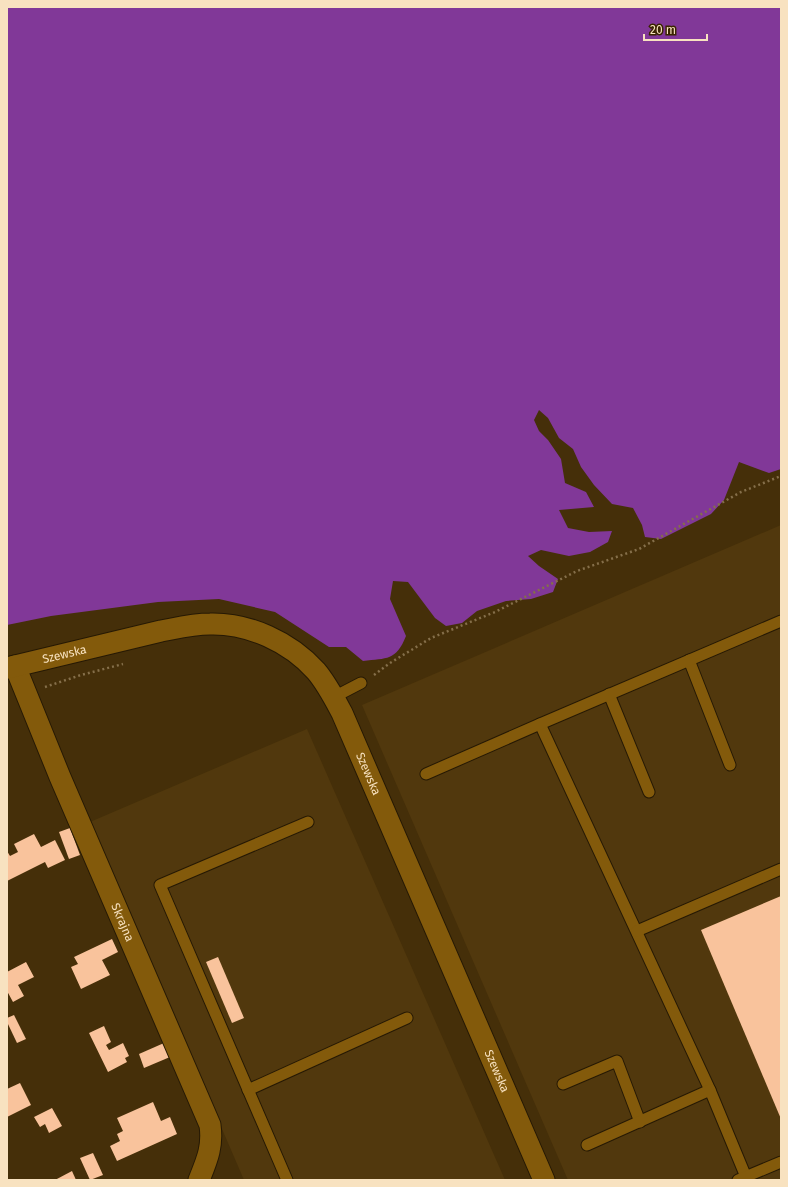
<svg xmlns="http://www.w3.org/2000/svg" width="788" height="1187" viewBox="0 0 788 1187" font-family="'Fira Sans',sans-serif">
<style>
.built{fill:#51380d}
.green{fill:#813898}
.building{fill:#f9c39c}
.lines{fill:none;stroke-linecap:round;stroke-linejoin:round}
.lane-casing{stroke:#261904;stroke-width:13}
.street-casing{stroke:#261904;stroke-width:23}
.path{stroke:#856f4a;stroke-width:2.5;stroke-dasharray:2 3;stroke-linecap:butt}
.lane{stroke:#835a0b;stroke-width:11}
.street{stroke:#835a0b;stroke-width:21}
.labels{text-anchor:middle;stroke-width:4;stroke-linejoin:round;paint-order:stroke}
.street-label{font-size:12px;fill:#f8e2c0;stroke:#3a2500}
</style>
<rect width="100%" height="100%" fill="#452f09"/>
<!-- built -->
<g class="built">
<path d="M781 525V1180H568L362 705Z"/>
<path d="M307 729 505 1180H244L90 822Z"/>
</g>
<!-- green -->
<path class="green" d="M7 7H781V469L769 473 739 462 724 500 711 514 661 539 645 537 642 525 633 508 612 504 594 485 581 467 573 449 559 438 548 418 539 410 534 420 539 431 548 440 561 459 565 483 586 492 594 507 559 510 568 528 589 532 612 531 608 542 590 552 569 556 541 550 528 556 539 566 558 579 553 592 531 599 506 601 477 611 462 623 446 626 435 618 408 582 393 581 390 599 406 636C396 661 387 658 363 661L346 647H329L275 612 219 599 158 602 51 616 7 625Z"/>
<!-- building -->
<g class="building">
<path d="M70 828 80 855 69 859 59 832Z"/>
<path d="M34 834 41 847 55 840 65 860 48 868 45 862 7 881V851L10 856 18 852 14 844Z"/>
<path d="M781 896V1119L701 930Z"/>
<path d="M112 939 118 952 102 960 110 975 81 989 71 967 78 964 74 957Z"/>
<path d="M218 957 244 1018 232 1023 206 962Z"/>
<path d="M26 962 34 977 18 985 24 996 13 1002 7 991V972Z"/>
<path d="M14 1015 26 1039 17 1043 7 1022V1018Z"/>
<path d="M104 1026 111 1042 106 1045 109 1050 123 1043 129 1056 125 1058 127 1062 108 1072 89 1033Z"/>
<path d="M164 1043 170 1057 144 1068 139 1054Z"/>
<path d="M20 1083 31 1105 7 1117V1089Z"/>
<path d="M153 1102 161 1121 170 1117 177 1134 117 1161 110 1146 120 1141 117 1134 123 1131 117 1118Z"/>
<path d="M52 1108 62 1126 49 1133 45 1124 40 1127 34 1117Z"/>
<path d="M93 1153 103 1175 90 1180 80 1158Z"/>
<path d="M72 1171 76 1180H55Z"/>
</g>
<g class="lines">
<defs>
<g id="lane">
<path d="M689 660 730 765"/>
<path d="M609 694 649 792"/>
<path d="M334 697 361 683"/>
<path d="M540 724 710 1090"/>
<path d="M426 774 540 724 781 621"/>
<path d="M637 931 781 869"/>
<path d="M563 1084 617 1061 640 1122"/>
<path d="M248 1090 407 1018"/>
<path d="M587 1145 710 1090 746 1177"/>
<path d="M287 1180 160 885 308 822"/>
<path d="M738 1180 781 1162"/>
</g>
<g id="street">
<path id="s1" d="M15 666 60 777 210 1125C213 1147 207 1160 199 1180"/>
<path id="s2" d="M7 668 161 631C177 628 193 624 210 624 249 623 290 642 316 671 327 684 334 698 342 713L544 1180"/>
</g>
</defs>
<!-- lane casing -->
<use href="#lane" class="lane-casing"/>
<!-- street casing -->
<use href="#street" class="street-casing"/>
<!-- path -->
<g class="path">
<path d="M374 675 390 663 431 638 495 612 577 571 639 549 741 492 781 476"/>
<path d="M45 687 81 675 123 664"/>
</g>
<!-- lane -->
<use href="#lane" class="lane"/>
<!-- street -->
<use href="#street" class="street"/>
</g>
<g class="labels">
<!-- street labels -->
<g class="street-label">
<text dy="4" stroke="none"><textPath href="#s2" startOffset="59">Szewska</textPath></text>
<text dy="4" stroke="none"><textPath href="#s2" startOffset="443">Szewska</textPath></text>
<text dy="4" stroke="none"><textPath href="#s1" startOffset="278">Skrajna</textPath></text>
<text dy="4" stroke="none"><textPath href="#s2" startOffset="767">Szewska</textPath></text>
</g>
</g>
<!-- border -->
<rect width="788" height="1187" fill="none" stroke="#f8e2c0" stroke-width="16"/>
<!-- scale -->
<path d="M644 34v6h63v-6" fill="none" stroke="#f8e2c0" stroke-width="2"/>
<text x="650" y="34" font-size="12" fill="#f8e2c0" stroke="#3a2500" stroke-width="3" paint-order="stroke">20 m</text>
</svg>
